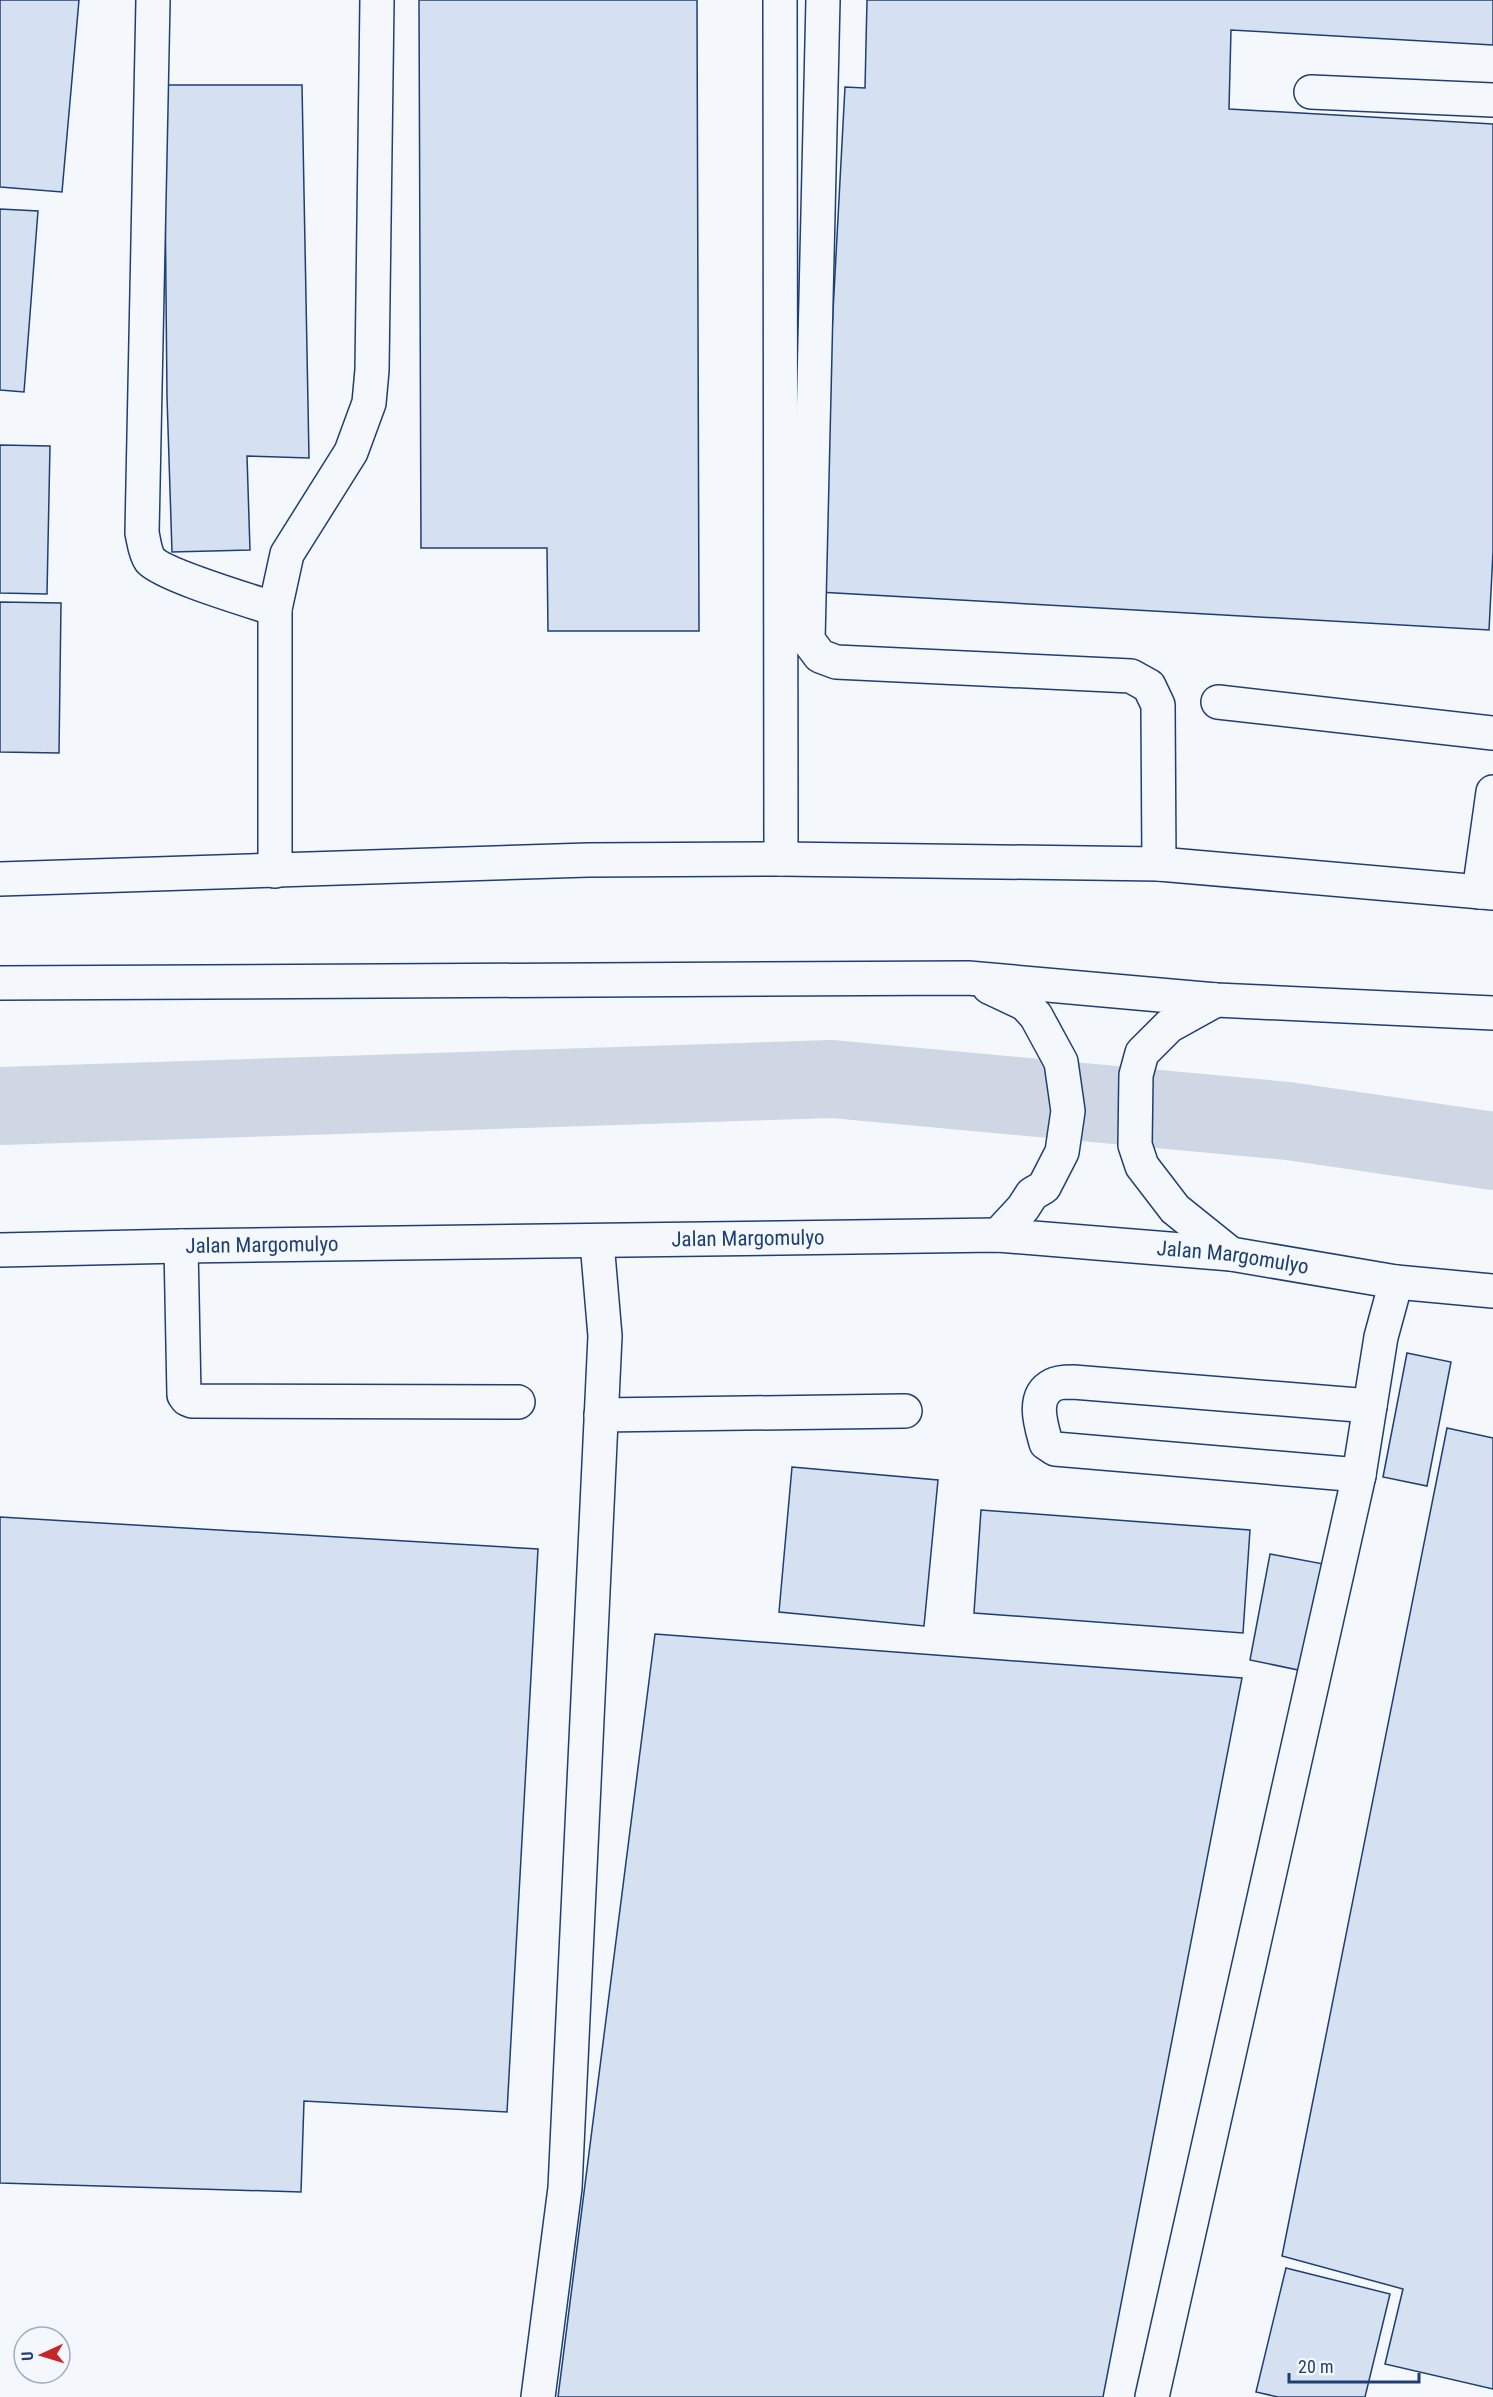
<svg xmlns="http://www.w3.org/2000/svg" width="1493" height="2397" viewBox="0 0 1493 2397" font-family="'Roboto Condensed',sans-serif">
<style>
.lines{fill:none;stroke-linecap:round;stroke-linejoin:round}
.river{stroke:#cfd7e4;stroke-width:78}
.building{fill:#d5e0f0;stroke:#1d3f73;stroke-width:1.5}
.minor-casing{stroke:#1d3f73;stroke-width:36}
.major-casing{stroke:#1d3f73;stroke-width:36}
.minor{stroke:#f4f7fb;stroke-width:33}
.major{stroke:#f4f7fb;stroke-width:33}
.labels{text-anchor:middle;stroke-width:4.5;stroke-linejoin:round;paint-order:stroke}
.street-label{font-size:21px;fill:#1d3f73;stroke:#f4f7fb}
</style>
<rect width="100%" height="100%" fill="#f4f7fb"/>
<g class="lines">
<!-- river -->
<path class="river" d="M0 1106 832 1079 1288 1121 1493 1151"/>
</g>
<!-- building -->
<g class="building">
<path d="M0 0H79L62 192 0 187Z"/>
<path d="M419 0H697L699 631H548L547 548H421Z"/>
<path d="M867 0H1493V45L1231 30 1229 109 1493 124V552L1489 630 818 592 845 87 865 88Z"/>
<path d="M164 85H302L309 458 247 456 250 550 172 552 167 397Z"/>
<path d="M0 209 38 211 24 392 0 390Z"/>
<path d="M0 445 50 446 47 594 0 593Z"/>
<path d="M0 602 61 603 59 753 0 752Z"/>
<path d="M1407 1353 1451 1362 1427 1486 1383 1477Z"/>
<path d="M1447 1428 1493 1438V2389L1385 2364 1403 2289 1282 2256Z"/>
<path d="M792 1467 938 1480 924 1626 779 1612Z"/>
<path d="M981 1510 1250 1530 1243 1633 974 1613Z"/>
<path d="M0 1517 538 1549 507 2112 304 2101 301 2192 0 2183Z"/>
<path d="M1270 1554 1329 1565 1308 1672 1250 1660Z"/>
<path d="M655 1634 1242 1678 1103 2397H558Z"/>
<path d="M1286 2268 1390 2294 1365 2397H1278L1256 2392Z"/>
</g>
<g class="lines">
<defs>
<g id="minor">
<path d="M153 0 142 533C144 542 145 553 150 560 163 575 251 601 275 609"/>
<path d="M780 0 781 859"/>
<path d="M823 0 808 640 820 656 836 662 1131 676 1149 686 1158 705 1159 864"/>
<path d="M1311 92 1493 100"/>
<path d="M1218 702 1493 733"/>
<path d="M275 871V609L287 554 351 452 369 403 372 370 377 0"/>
<path d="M0 879 588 860 781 859 1159 864 1493 893"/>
<path d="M1479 892 1493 792"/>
<path d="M181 1246 184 1395 187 1399 192 1401 518 1402"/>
<path d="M601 1415 905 1411"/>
<path d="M1359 1475 1055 1449 1046 1443C1041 1425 1031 1396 1053 1385 1058 1382 1067 1382 1073 1382L1370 1406"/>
<path d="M538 2397 565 2188 605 1336 597 1242"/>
<path d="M1152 2397 1359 1475 1381 1337 1396 1282"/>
</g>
<g id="major">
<path d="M0 983 968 978 1216 1000 1493 1013"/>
<path d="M989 987 1025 1004 1036 1016 1061 1062 1068 1111 1062 1152 1044 1187 1032 1194 1023 1208 998 1235"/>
<path d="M1216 1000 1169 1026 1142 1053 1136 1075 1135 1145 1142 1166 1175 1209 1231 1254"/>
<path id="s1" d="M0 1250 181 1246 998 1235 1231 1254 1396 1282 1493 1291"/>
</g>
</defs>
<!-- minor casing -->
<use href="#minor" class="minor-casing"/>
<!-- major casing -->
<use href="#major" class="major-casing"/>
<!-- minor -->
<use href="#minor" class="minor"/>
<!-- major -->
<use href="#major" class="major"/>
</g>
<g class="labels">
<!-- street labels -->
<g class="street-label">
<text dy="7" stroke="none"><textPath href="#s1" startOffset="748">Jalan Margomulyo</textPath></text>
<text dy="7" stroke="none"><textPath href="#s1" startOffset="262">Jalan Margomulyo</textPath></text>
<text dy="7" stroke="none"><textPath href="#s1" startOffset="1234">Jalan Margomulyo</textPath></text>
</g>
</g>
<!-- north arrow -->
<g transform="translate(42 2355) rotate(266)"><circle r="28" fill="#f4f7fb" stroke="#9eadc5" stroke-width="1.5"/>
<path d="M0-4.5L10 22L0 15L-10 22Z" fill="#c62828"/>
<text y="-9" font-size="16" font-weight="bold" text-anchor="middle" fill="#1d3f73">U</text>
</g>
<!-- scale -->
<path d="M1289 2373v9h130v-9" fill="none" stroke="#1d3f73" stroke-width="3"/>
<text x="1298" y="2373" font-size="18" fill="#1d3f73" stroke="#f4f7fb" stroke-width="4.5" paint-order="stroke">20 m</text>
</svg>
